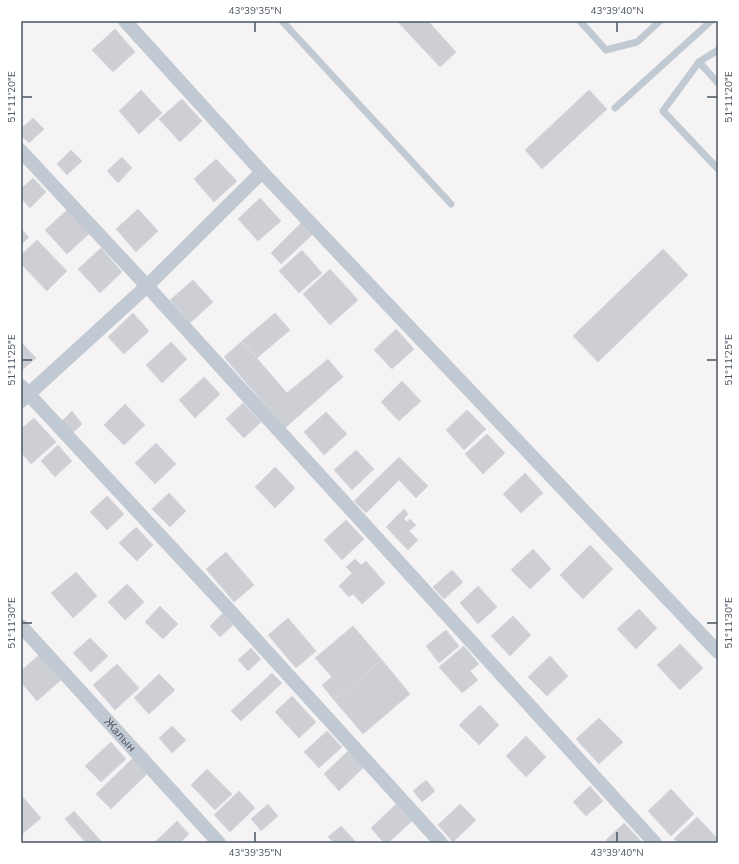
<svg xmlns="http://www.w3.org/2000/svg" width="739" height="864" viewBox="0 0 739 864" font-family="'Nunito Sans',sans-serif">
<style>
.building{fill:#cdcfd5;stroke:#d7d9de}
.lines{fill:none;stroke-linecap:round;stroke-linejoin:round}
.service{stroke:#c1c9d2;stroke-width:7}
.minor{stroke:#c1c9d2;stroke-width:14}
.ticks{fill:none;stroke:#4a5561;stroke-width:1.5}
.labels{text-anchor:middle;stroke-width:3.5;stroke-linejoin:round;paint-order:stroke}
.street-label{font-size:12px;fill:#4a5561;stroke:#fff}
.neatline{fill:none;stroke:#4a5561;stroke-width:1.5}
.ticks-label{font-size:10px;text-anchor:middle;fill:#4a5561}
</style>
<rect width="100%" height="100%" fill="#f5f3f3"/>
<!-- building -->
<g class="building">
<path d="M397 21H428L456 52 440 67Z"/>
<path d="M115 29 135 52 113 72 92 50Z"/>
<path d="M141 90 162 113 139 134 119 111Z"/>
<path d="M589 90 607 109 542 169 525 150Z"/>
<path d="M182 99 202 121 180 142 159 119Z"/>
<path d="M33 118 44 129 29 143 21 135V129Z"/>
<path d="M71 150 82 161 67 175 57 164Z"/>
<path d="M122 157 132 168 118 183 107 171Z"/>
<path d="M216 159 237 181 214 202 194 179Z"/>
<path d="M33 178 46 192 30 208 21 198V189Z"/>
<path d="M260 198 281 221 258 241 238 219Z"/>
<path d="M68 209 90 233 67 254 45 230Z"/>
<path d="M138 209 158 231 136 252 116 229Z"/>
<path d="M301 223 312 235 281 264 271 253Z"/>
<path d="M21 229 29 237 21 245Z"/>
<path d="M37 240 67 271 47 291 21 264V255Z"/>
<path d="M101 248 122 272 100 293 78 269Z"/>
<path d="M663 249 688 275 598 362 573 336Z"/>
<path d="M302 250 322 273 299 293 279 271Z"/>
<path d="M330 269 358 300 330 325 303 294Z"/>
<path d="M193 280 213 302 190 323 170 300Z"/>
<path d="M133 313 149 331 124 354 108 337Z"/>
<path d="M275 313 290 330 257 358 242 341Z"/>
<path d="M396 329 414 349 392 369 374 350Z"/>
<path d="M242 341 287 393 328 359 343 377 285 428 224 357Z"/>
<path d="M21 342 36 358 21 371Z"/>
<path d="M171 342 187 359 162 383 146 365Z"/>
<path d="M204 377 220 394 195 418 179 400Z"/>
<path d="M402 381 421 401 399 421 381 402Z"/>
<path d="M243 403 261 422 244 438 226 419Z"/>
<path d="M125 404 145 425 124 445 104 425Z"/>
<path d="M467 410 486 429 464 450 446 430Z"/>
<path d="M72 411 82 424 72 434 61 422Z"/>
<path d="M326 412 347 434 324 455 304 432Z"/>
<path d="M34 418 56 442 31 464 21 452V429Z"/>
<path d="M487 434 505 453 483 474 465 454Z"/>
<path d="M156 443 176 464 155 484 135 463Z"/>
<path d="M58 445 72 461 55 477 41 461Z"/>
<path d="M356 450 374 469 352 490 334 470Z"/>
<path d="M399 457 428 486 416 498 399 480 366 513 354 501Z"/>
<path d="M275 467 295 488 275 508 255 487Z"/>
<path d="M525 473 543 493 521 513 503 494Z"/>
<path d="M169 493 186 511 170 527 152 509Z"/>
<path d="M107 496 124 514 107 530 90 512Z"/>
<path d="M404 509 408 514 404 519 407 522 410 519 416 525 409 531 418 540 408 550 386 527Z"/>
<path d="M346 520 364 539 342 560 324 540Z"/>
<path d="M136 527 153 545 137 561 119 543Z"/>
<path d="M590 545 613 569 583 599 560 575Z"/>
<path d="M533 549 551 569 530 589 511 570Z"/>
<path d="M226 552 254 585 234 602 206 569Z"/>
<path d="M355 559 361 565 366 561 385 583 362 604 353 594 349 597 339 586 352 573 346 567Z"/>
<path d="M452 570 463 582 444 599 433 587Z"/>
<path d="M76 572 97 596 73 618 51 593Z"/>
<path d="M127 584 144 602 125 620 108 602Z"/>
<path d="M478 586 497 607 478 624 460 603Z"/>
<path d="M160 606 178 624 163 639 145 622Z"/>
<path d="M639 609 657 628 636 649 617 629Z"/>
<path d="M223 613 233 625 220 637 210 626Z"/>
<path d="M513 616 531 635 510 656 491 636Z"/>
<path d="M288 618 316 651 296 668 268 635Z"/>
<path d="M353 626 382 660 334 700 322 685 332 677 315 658Z"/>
<path d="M446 630 459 646 439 663 426 646Z"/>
<path d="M90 638 108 656 91 672 73 653Z"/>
<path d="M680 644 703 668 680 690 657 665Z"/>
<path d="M464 646 479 664 470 671 478 680 462 693 439 667Z"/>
<path d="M251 648 261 659 248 671 238 660Z"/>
<path d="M40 654 62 679 37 701 21 682V671Z"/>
<path d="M550 656 568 676 547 696 528 677Z"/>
<path d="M382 660 410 694 363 734 334 700Z"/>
<path d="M117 664 139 688 115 710 93 685Z"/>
<path d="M272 673 282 683 241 721 231 711Z"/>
<path d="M159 674 175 690 149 714 134 698Z"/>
<path d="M292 696 316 722 299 738 275 712Z"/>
<path d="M480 705 499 725 479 745 459 725Z"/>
<path d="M599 718 623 742 599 764 576 739Z"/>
<path d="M172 726 186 740 172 753 159 738Z"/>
<path d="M327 731 342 747 319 768 304 752Z"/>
<path d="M526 736 546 757 526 777 506 756Z"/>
<path d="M111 742 126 759 101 782 85 766Z"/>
<path d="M349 750 364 767 339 791 324 774Z"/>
<path d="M133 758 148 773 111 809 96 794Z"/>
<path d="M207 769 232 794 215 810 191 785Z"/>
<path d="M426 780 435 791 422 802 413 791Z"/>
<path d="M590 786 603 801 586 816 573 802Z"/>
<path d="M671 789 694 814 671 836 648 811Z"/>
<path d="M239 791 255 808 230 832 214 815Z"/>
<path d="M21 795 41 818 21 835Z"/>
<path d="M268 804 278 816 261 831 251 819Z"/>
<path d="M396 804 412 821 388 843H384L371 828Z"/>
<path d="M460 804 476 820 453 842 438 825Z"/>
<path d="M74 811 102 842 86 843 65 819Z"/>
<path d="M697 817 718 839V843H678L674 839Z"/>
<path d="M177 821 189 834 180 843H154Z"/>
<path d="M624 823 641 841 638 843H609L606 840Z"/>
<path d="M341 826 357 843H334L328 837Z"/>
</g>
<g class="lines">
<!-- service -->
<g class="service">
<path d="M282 21 451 204"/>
<path d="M580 21 606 50 637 42 660 21"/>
<path d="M699 62 718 50"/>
<path d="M718 83 699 62 663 111 718 169"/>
<path d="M615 108 711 21"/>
</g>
<!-- minor -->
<g class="minor">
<path d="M125 21 262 172 718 652"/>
<path d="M21 151 147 286 655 843"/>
<path d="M21 386 221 601 441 843"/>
<path d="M21 401 147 286 262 172"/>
<path id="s1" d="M21 626 219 843"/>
</g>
</g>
<!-- ticks -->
<path class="ticks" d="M255 22V32M617 22V32M22 97H32M707 97H717M22 360H32M707 360H717M22 623H32M707 623H717M255 832V842M617 832V842"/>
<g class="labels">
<!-- street labels -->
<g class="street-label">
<text dy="4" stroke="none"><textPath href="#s1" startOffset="147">Жалын</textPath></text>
</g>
</g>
<!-- border -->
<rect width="739" height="864" fill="none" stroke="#ffffff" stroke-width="44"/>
<rect x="22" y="22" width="695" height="820" class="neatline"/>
<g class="ticks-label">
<text x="255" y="14">43°39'35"N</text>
<text x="617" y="14">43°39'40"N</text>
<text transform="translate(728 97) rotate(-90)" y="4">51°11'20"E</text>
<text transform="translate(11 97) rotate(-90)" y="4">51°11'20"E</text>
<text transform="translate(728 360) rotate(-90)" y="4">51°11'25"E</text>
<text transform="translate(11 360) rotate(-90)" y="4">51°11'25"E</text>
<text transform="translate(11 623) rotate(-90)" y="4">51°11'30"E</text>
<text transform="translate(728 623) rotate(-90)" y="4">51°11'30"E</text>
<text x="255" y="856">43°39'35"N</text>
<text x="617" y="856">43°39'40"N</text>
</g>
</svg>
